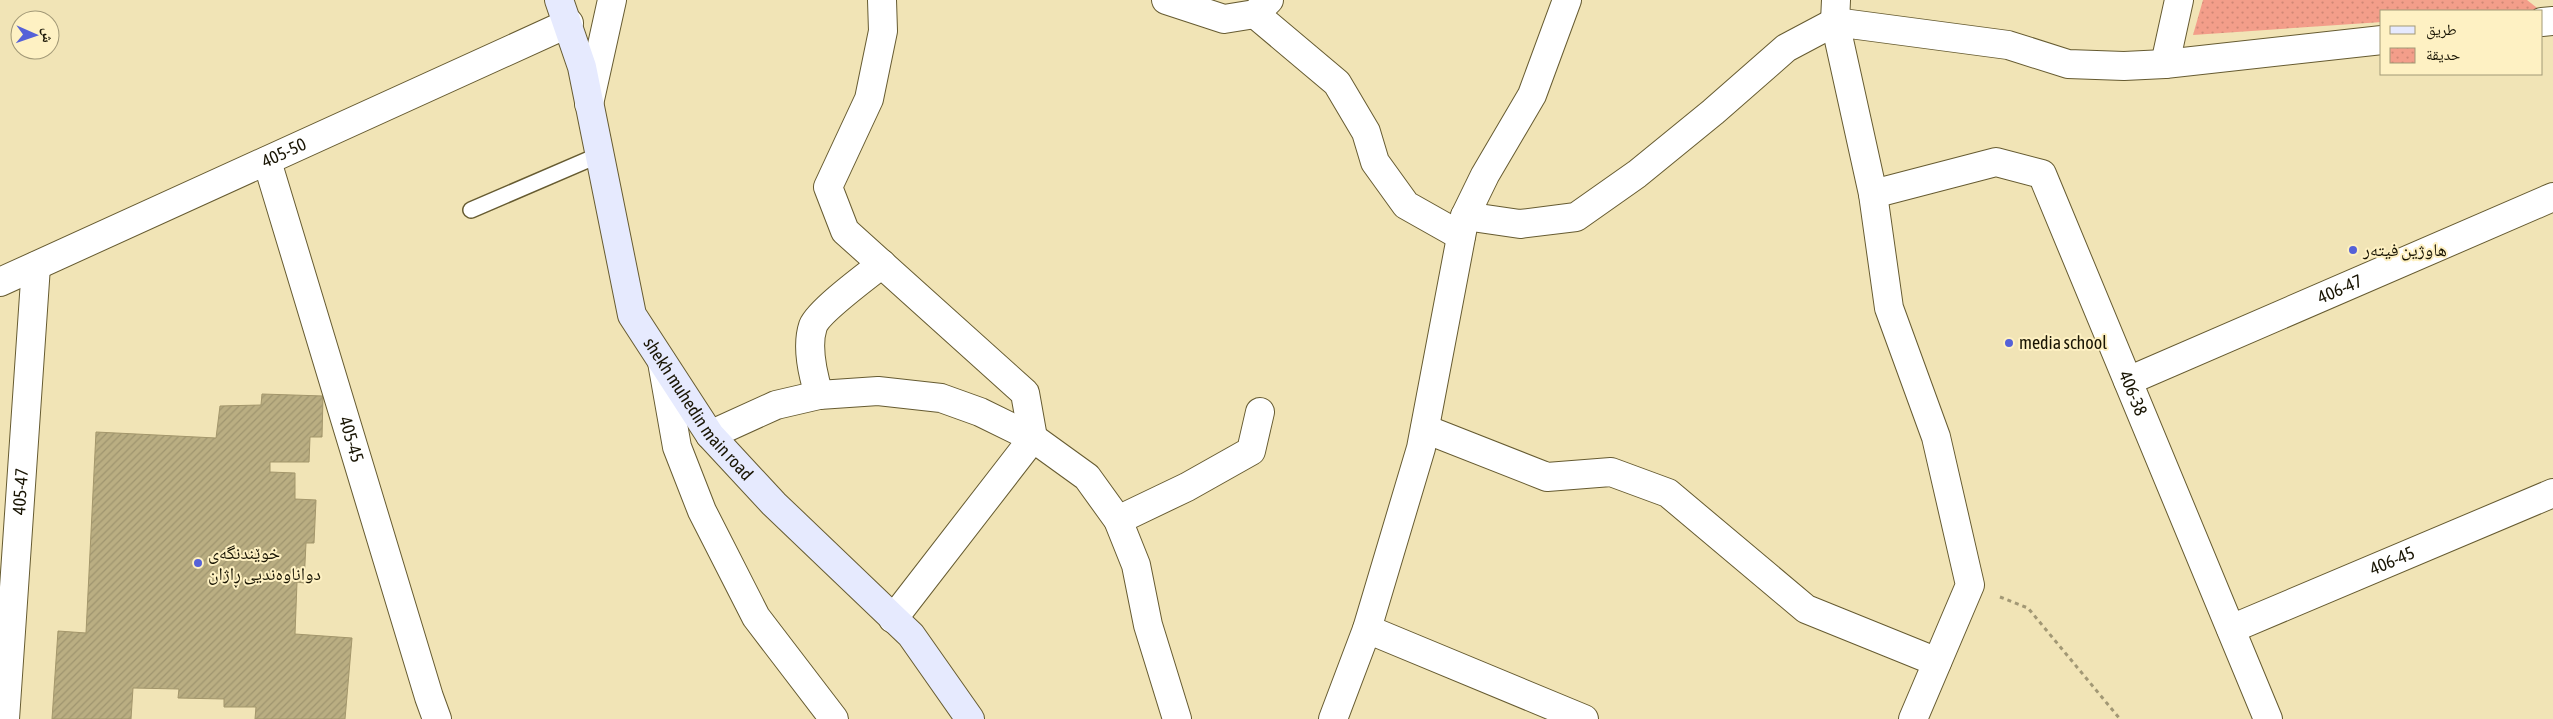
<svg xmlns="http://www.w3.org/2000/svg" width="2553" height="719" viewBox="0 0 2553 719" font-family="'Asap Condensed','Noto Naskh Arabic',sans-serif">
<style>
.park{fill:url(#park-dots)}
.building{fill:url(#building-hatch);stroke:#a3966b}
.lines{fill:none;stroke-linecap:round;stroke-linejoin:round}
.lane-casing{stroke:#665b31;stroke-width:18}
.street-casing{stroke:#665b31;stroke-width:30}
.secondary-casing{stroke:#665b31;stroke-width:30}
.path{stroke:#a29875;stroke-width:3;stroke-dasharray:4 4;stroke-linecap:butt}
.lane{stroke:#fff;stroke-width:15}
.street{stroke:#fff;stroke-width:28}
.secondary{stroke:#e6eafe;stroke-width:28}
.poi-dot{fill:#5561d8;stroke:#fef1c3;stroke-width:2}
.labels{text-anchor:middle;stroke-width:4;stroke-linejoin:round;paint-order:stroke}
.street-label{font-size:18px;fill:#191504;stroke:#fef1c3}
.poi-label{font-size:18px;fill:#191504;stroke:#fef1c3;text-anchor:start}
</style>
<defs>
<pattern id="park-dots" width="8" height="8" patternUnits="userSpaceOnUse" patternTransform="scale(1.25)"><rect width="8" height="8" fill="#f39e8a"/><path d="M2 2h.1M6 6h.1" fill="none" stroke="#d08775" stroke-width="1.8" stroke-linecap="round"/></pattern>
<pattern id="building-hatch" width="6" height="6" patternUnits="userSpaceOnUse" patternTransform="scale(1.25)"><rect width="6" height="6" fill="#baae82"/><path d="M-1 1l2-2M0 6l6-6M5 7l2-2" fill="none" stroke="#9f956f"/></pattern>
</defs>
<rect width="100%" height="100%" fill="#f1e4b6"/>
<!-- park -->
<path class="park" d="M2203 0H2527L2541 11H2382V22L2193 35Z"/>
<!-- building -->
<path class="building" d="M262 394 323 396 322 437H310L309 462H270V472L295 473V499L316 500 314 543H306L304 583 297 582 295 634 352 638 345 719H255L256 707H224V699L178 698 179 689 133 688 131 719H52L58 631 86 633 96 432 216 438 220 406 261 405Z"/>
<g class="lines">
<defs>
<path id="lane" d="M471 210 599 155"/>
<g id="street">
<path d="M882 0 883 31 869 99 828 187 845 231 1025 393 1033 438 893 619"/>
<path d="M1166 0 1224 19 1255 14 1269 0"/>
<path d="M1836 0 1835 22 1873 194 1889 308 1936 437 1970 585 1913 719"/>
<path d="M1255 14 1337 83 1366 132 1375 162 1406 205 1461 236"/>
<path d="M2542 22 2553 21"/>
<path d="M2165 64 2179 0"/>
<path d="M589 104 612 0"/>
<path id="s1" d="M267 161 429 697 437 719"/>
<path id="s2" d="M1873 194 1996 162 2042 174 2268 719"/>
<path d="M1465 216 1520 224 1576 217 1637 174 1713 112 1786 48 1835 22 2008 45 2068 64 2124 66 2165 64 2382 40"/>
<path id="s3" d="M0 282 569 23"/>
<path d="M662 362 677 447 702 511 756 617 834 719"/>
<path id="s4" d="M2128 381 2553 197"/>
<path d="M819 395C813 375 806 347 813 326 819 311 868 275 882 264"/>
<path d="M1425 429 1547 477 1611 472 1668 493 1806 609 1937 662"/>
<path d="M710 435 776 405 819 395 878 391 941 398 980 412 1033 438 1087 477 1118 520 1136 565 1148 625 1177 719"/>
<path d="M1118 520 1187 487 1251 451 1260 412"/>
<path d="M1367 629 1584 719"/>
<path id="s5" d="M2231 629 2553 493"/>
<path id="s6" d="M5 719 36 266"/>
<path d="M1333 719 1367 629 1421 448 1465 216 1485 175 1532 95 1567 0"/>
</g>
<g id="secondary">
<path id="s7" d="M559 0 582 67 632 315 710 435 774 504 911 635 970 719"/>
</g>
</defs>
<!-- lane casing -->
<use href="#lane" class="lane-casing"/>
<!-- street casing -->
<use href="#street" class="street-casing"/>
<!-- secondary casing -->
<use href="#secondary" class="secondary-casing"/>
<!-- path -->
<path class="path" d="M2000 597 2028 608 2120 719"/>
<!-- lane -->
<use href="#lane" class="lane"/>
<!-- street -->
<use href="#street" class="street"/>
<!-- secondary -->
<use href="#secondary" class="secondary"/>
</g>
<!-- markers -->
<g class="poi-dot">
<circle cx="2353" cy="250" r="5"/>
<circle cx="2009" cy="343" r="5"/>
<circle cx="198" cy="563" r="5"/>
</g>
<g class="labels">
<!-- street labels -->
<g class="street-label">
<text dy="6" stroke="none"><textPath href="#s3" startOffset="312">405-50</textPath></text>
<text dy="6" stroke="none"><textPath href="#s4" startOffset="231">406-47</textPath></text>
<text dy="6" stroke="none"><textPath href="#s2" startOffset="412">406-38</textPath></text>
<text dy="6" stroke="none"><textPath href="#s7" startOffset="439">shekh muhedin main road</textPath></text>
<text dy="6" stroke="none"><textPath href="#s1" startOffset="291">405-45</textPath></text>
<text dy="6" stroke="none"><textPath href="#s6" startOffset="228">405-47</textPath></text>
<text dy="6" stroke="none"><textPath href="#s5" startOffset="175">406-45</textPath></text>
</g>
<!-- poi labels -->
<g class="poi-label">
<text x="2363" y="256">هاوژین فیتەر</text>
<text x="2019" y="349">media school</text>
<text x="208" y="559">خوێندنگەی<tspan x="208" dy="21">دواناوەندیی ڕاژان</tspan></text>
</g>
</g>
<!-- legend -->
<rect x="2380" y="10" width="162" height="65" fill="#fef1c3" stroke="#a29977"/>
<rect x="2390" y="26" width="25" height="8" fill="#e6eafe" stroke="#a29977"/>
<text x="2426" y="35" font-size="15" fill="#191504">طريق</text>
<rect x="2390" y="48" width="25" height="15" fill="url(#park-dots)" stroke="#a29977"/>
<text x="2426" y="60" font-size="15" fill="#191504">حديقة</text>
<!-- north arrow -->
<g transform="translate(35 35) rotate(92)"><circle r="24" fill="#fef1c3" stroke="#a29977"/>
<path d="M0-4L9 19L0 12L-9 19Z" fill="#5561d8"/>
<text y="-8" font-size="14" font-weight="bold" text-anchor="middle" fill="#191504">ش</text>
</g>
</svg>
